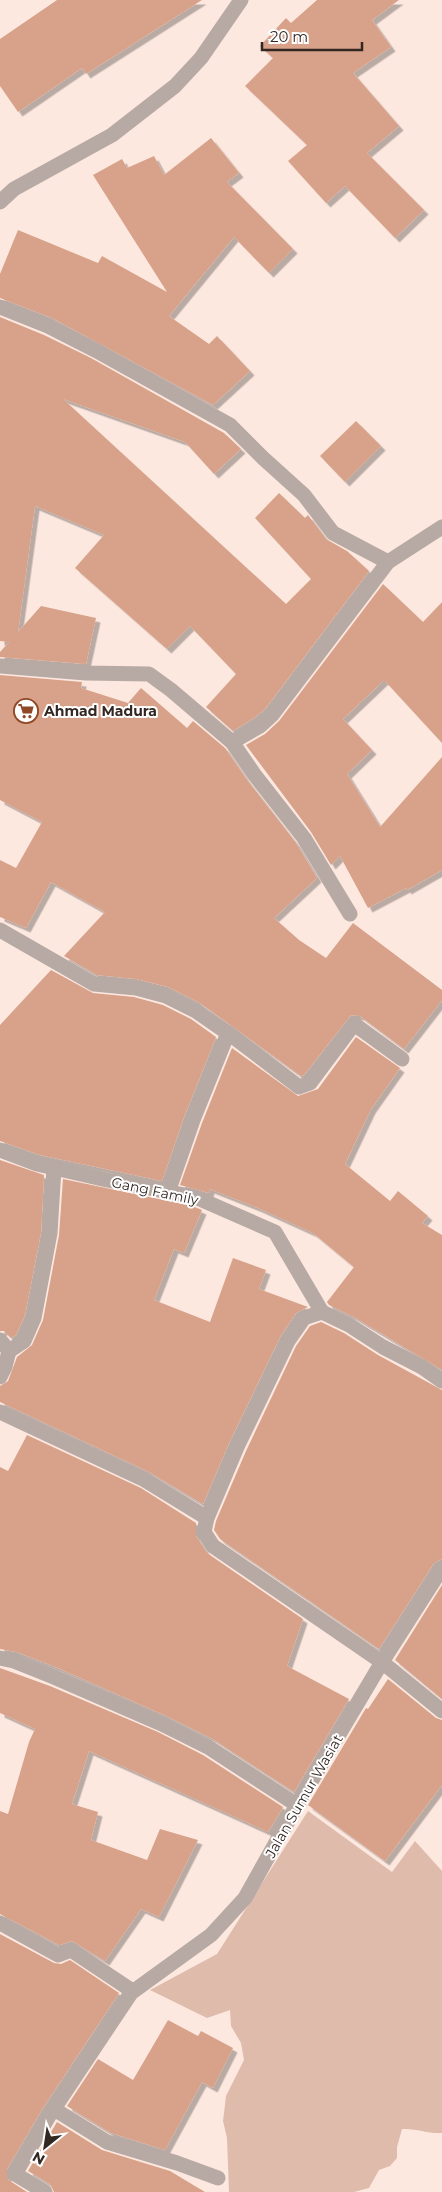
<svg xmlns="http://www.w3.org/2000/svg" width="442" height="2192" viewBox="0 0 442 2192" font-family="Montserrat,sans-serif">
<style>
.green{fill:#dfbbac}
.building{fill:#d8a28a;filter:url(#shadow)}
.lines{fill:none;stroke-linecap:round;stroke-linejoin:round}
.minor{stroke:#b7a9a3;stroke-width:15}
.labels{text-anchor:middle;stroke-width:4;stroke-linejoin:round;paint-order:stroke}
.poi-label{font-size:14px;font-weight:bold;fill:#332722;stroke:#fff;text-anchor:start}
.street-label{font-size:14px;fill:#332722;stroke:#fff}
</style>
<defs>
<filter id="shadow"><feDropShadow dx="4.5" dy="4.5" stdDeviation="0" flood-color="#0004"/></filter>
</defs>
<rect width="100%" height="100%" fill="#fde8e0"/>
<!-- green -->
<path class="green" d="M308 1811 392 1872 415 1841 442 1871V2133C428 2134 416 2128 402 2129L397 2147V2158L390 2166 379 2170 369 2188 354 2192H229L227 2138 223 2121 226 2096 244 2060 241 2043 231 2026 230 2010 207 2018 150 1990 217 1954Z"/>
<!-- building -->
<g class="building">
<path d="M57 0H202L86 74 82 68 18 112 0 86V39Z"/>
<path d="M317 0H399L372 20 391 47 353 73 399 126 367 153 424 210 395 238 345 186 326 203 288 161 307 145 245 86 273 58 260 46 286 18 291 23Z"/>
<path d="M211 138 239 173 227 182 293 249 269 273 234 237 169 316 209 344 217 336 250 371 213 405 52 318 0 298V274L18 230 98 263 102 256 167 292 93 175 122 159 127 168 154 156 164 175Z"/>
<path d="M0 317 44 335 91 358 224 433 241 449 214 474 185 442 63 399 286 604 311 579 255 518 279 493 305 518 308 515 326 539 347 551 369 571 265 709 254 718 233 731 206 707 236 674 190 626 167 649 75 568 104 535 35 506 18 632 41 606 96 618 86 664 0 657V652L9 642 0 641Z"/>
<path d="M356 421 381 446 345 482 320 456Z"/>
<path d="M383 584 423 622 442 602V743L385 681H383L343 719 372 750 347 774 380 827 442 757V870L407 890 406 888 368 908 340 856 331 865 311 832 246 745 265 734 279 721Z"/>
<path d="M0 675 82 682 81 688 128 703 141 688 187 728 193 721 225 748 247 780 296 843 317 878 274 918 299 940 326 958 353 923 442 990V1000L404 1049 360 1016 351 1015 304 1075 301 1076 200 1003 168 987 137 979 97 975 64 956 105 912 51 882 26 928 0 917V860L16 868 42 822 0 800Z"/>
<path d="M51 970 93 993 134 997 163 1005 191 1019 216 1037 184 1117 162 1181 40 1155 0 1141V1025Z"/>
<path d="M356 1037 400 1068 371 1109 345 1164 390 1201 398 1191 428 1216 422 1223 442 1235V1370L354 1317 329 1305 327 1302 354 1267 313 1233 258 1208 210 1189 209 1193 180 1185 202 1123 232 1048 298 1096 318 1089Z"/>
<path d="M0 1160 44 1175 41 1232 25 1315 16 1335 11 1338 4 1331H0Z"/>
<path d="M63 1179 192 1206 202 1210 184 1253 174 1249 154 1300 210 1322 233 1258 266 1270 259 1289 308 1307 296 1313 280 1337 229 1443 203 1504 149 1472 0 1402V1386L8 1381 17 1357 32 1345 43 1320 59 1235Z"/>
<path d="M321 1322 344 1333 378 1355 442 1390V1559L434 1563 379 1649 220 1539 214 1530 216 1521 246 1451 296 1346 310 1326Z"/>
<path d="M27 1435 141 1488 196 1523V1536L207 1553 303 1619 287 1666 349 1699 294 1792 213 1739 166 1716 58 1668 17 1652 0 1649V1467L8 1471Z"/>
<path d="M442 1585V1699L395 1660Z"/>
<path d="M0 1668 50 1686 158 1732 203 1755 283 1807 268 1832 89 1751 72 1804 98 1812 91 1840 147 1860 160 1829 198 1840 159 1917 141 1909 105 1961 72 1941 59 1945 0 1914V1811L8 1814 29 1742 35 1729 0 1713Z"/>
<path d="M388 1679 436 1718 442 1720V1785L385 1861 308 1805 366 1708 368 1709Z"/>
<path d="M0 1934 54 1963 61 1964 70 1960 119 1993 41 2111 7 2169V2179L27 2192H0Z"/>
<path d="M168 2020 198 2036 201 2031 233 2048 213 2088 202 2082 165 2150 111 2133 67 2106 98 2059 133 2080Z"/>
<path d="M57 2122 102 2150 170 2171 205 2192H54L50 2184 28 2171Z"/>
</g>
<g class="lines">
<!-- minor -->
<g class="minor">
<path d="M0 202 14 189 112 135 175 86 201 58 241 0"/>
<path d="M0 307 48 326 95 350 230 425 263 458 304 495 333 533 388 562 442 527"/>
<path d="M0 666 86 673 149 674 171 690 232 742 260 726 272 715 388 562"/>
<path d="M232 742 254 774 304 838 350 914"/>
<path d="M0 930 94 984 136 988 166 996 196 1011 235 1038 299 1087 310 1083 354 1024 402 1059"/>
<path d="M0 1150 37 1164 107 1180 195 1197 275 1232 322 1312"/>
<path d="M168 1192 193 1120 228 1033"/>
<path d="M0 1340 9 1351 5 1367 0 1377"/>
<path d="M9 1351 24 1341 34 1318 50 1233 54 1168"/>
<path d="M442 1381 422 1367 383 1347 349 1325 322 1312 304 1318 288 1341 237 1447 207 1518 204 1532 213 1546 382 1662 442 1711"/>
<path d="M0 1412 145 1480 207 1518"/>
<path d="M0 1658 14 1661 54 1677 162 1724 208 1747 297 1805"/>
<path d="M0 1923 58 1955 71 1950 128 1988 131 1993 49 2116 15 2174 45 2192"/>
<path d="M131 1993 211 1935 245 1898 297 1805 382 1662 442 1568"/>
<path d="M54 2109 107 2142 177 2163 218 2178"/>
</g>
</g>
<!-- icons -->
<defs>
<symbol id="supermarket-ring" viewBox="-11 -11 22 22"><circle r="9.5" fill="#fff" stroke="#904826" stroke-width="1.5"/><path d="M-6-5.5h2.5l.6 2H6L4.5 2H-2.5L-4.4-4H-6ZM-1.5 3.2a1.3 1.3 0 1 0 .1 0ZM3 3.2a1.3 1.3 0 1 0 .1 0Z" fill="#904826"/></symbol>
</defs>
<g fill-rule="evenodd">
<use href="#supermarket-ring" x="12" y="697" width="28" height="28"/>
</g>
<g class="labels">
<!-- poi labels -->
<g class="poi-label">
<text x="44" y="716">Ahmad Madura</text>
</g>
<!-- street labels -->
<g class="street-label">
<text transform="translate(155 1191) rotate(12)" y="5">Gang Family</text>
<text transform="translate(304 1796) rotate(-60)" y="5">Jalan Sumur Wasiat</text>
</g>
</g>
<!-- north arrow -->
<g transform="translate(45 2147) rotate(210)" stroke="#ffffff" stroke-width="4" paint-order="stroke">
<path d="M0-4L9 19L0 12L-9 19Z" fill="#332722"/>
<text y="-8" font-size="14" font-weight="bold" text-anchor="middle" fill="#332722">N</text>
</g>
<!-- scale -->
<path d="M262 42v8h100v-8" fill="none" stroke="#332722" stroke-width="2.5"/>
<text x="270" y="42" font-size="15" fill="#332722" stroke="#ffffff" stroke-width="4" paint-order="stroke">20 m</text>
</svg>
